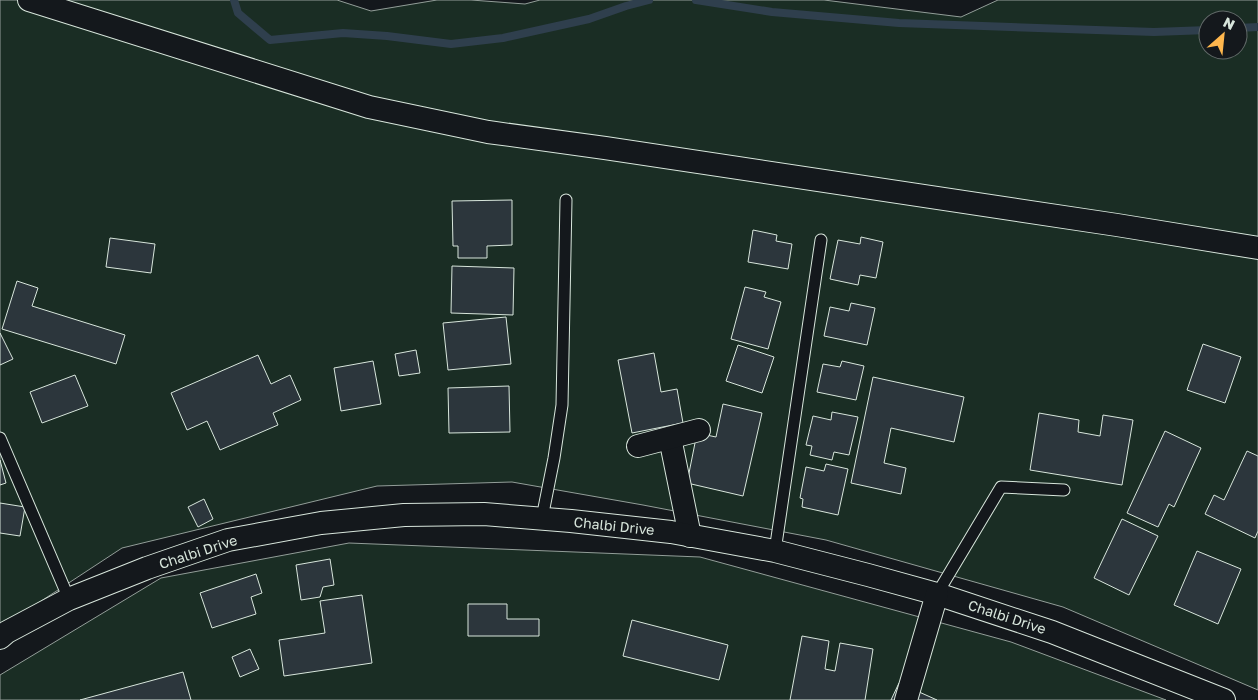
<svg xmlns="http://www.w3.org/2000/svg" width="1258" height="700" viewBox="0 0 1258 700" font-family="'Golos Text',sans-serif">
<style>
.green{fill:#1a2d24;stroke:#939e99;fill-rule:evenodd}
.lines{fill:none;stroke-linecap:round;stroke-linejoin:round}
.stream{stroke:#2f3f4d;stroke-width:8}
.building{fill:#2c363c;stroke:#d8e6dc}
.service-casing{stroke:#d8e6dc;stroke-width:13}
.minor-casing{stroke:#d8e6dc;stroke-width:24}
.service{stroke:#14181c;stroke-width:11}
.minor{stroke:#14181c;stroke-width:22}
.labels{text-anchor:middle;stroke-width:4;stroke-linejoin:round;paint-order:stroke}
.street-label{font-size:14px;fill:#d8e6dc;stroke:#14181c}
</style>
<rect width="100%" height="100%" fill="#14181c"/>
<!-- green -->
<g class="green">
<path d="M0 0H337L371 11 437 0H471L525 4 540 0H824L961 17 998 0H1258V690L1063 607 826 540 643 505 512 482 377 486 122 548 0 628ZM1208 20H1238V50H1208Z"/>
<path d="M349 543 700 557 1011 642 1166 700H0V675L161 578Z"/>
</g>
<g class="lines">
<!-- stream -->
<g class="stream">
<path d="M234 0 238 13 270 40 343 33 387 36 451 44 503 38 589 19 626 6 649 0"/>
<path d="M696 0 772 12 899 23 1154 32 1208 30"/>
<path d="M1238 28 1258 27"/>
</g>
</g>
<!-- building -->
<g class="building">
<path d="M512 200V245L487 246V258H458V246H453L452 201Z"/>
<path d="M753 230 777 235 776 241 792 244 788 269 748 262Z"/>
<path d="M861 237 883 242 876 278 860 275 858 285 830 279 838 240 860 244Z"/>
<path d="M110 238 155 244 151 273 106 267Z"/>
<path d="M452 266 514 268 513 315 451 313Z"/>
<path d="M17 281 38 288 32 306 125 335 116 364 2 329Z"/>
<path d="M745 287 766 292 764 297 781 302 768 349 731 339Z"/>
<path d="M851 303 875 308 867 345 824 336 830 307 849 311Z"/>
<path d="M506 317 511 364 448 370 443 323Z"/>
<path d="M0 333 13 359 0 365Z"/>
<path d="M1203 344 1241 357 1225 403 1187 390Z"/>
<path d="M738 345 774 357 762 393 726 381Z"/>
<path d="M416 350 420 373 399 376 395 354Z"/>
<path d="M654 353 661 392 677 389 683 423 632 433 618 360Z"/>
<path d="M258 355 271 384 290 375 301 400 273 413 278 425 220 450 207 421 187 430 171 393Z"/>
<path d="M373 361 381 404 341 411 334 368Z"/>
<path d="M842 361 864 366 856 400 817 392 823 364 840 367Z"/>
<path d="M75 375 88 406 42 423 30 392Z"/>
<path d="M873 377 964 397 954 442 891 428 884 463 906 468 901 494 851 483Z"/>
<path d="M509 386 510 432 449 433 448 388Z"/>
<path d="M723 404 762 413 743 496 687 483 697 433 716 437Z"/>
<path d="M832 412 858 417 849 455 834 452 832 460 810 455 812 446 806 445 813 416 831 420Z"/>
<path d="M1039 413 1079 420 1078 432 1100 436 1103 415 1133 420 1122 485 1030 470Z"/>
<path d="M1165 431 1201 448 1174 507 1169 504 1158 527 1127 513Z"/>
<path d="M1247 451 1258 456V531L1255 538 1205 514 1214 495 1224 500Z"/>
<path d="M0 460 6 483 0 485Z"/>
<path d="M826 464 848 469 838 515 802 507 803 499 800 498 806 467 824 471Z"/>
<path d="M204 499 213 519 198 527 188 507Z"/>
<path d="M0 503 25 507 20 536 0 533Z"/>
<path d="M1122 519 1158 536 1129 595 1094 578Z"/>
<path d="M1197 551 1241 569 1218 624 1174 605Z"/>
<path d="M330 559 334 585 323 587 320 597 301 600 296 565Z"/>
<path d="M256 574 262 593 251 597 256 614 212 628 200 593Z"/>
<path d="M362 595 372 663 284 676 279 640 325 633 320 601Z"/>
<path d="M468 604H507V619H539V636H468Z"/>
<path d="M632 620 728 645 719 680 623 656Z"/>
<path d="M802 636 829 641 825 669 835 671 840 643 873 649 865 700H790Z"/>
<path d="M250 649 259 669 240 677 232 657Z"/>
<path d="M183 672 191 700H80Z"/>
<path d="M899 683 937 700H891Z"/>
</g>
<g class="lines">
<defs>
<g id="service">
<path d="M0 438 69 599"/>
<path d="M542 518 554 458 562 405 566 200"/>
<path d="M775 551 821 240"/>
<path d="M937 594 1001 487 1064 490"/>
</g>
<g id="minor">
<path d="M29 0 369 107 488 132 605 148 1117 225 1258 248"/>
<path d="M670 438 690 536"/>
<path d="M638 446 699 430"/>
<path d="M0 638 7 632 69 599 147 568 228 540 321 523 404 515 484 514 571 521 671 532 775 551 868 575 937 594 1052 632 1224 700"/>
<path d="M906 700 937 594"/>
</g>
</defs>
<!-- service casing -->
<use href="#service" class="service-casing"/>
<!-- minor casing -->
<use href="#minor" class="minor-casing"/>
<!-- service -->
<use href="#service" class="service"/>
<!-- minor -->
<use href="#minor" class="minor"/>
</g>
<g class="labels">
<!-- street labels -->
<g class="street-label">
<text transform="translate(614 526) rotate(6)" y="5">Chalbi Drive</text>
<text transform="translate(198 552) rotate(-18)" y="5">Chalbi Drive</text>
<text transform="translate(1007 617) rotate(18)" y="5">Chalbi Drive</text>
</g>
</g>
<!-- north arrow -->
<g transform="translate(1223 35) rotate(27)"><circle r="24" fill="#14181c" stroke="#626a69"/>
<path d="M0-4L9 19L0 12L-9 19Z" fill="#ffb74d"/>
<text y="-8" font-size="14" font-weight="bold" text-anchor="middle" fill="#d8e6dc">N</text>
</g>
</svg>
